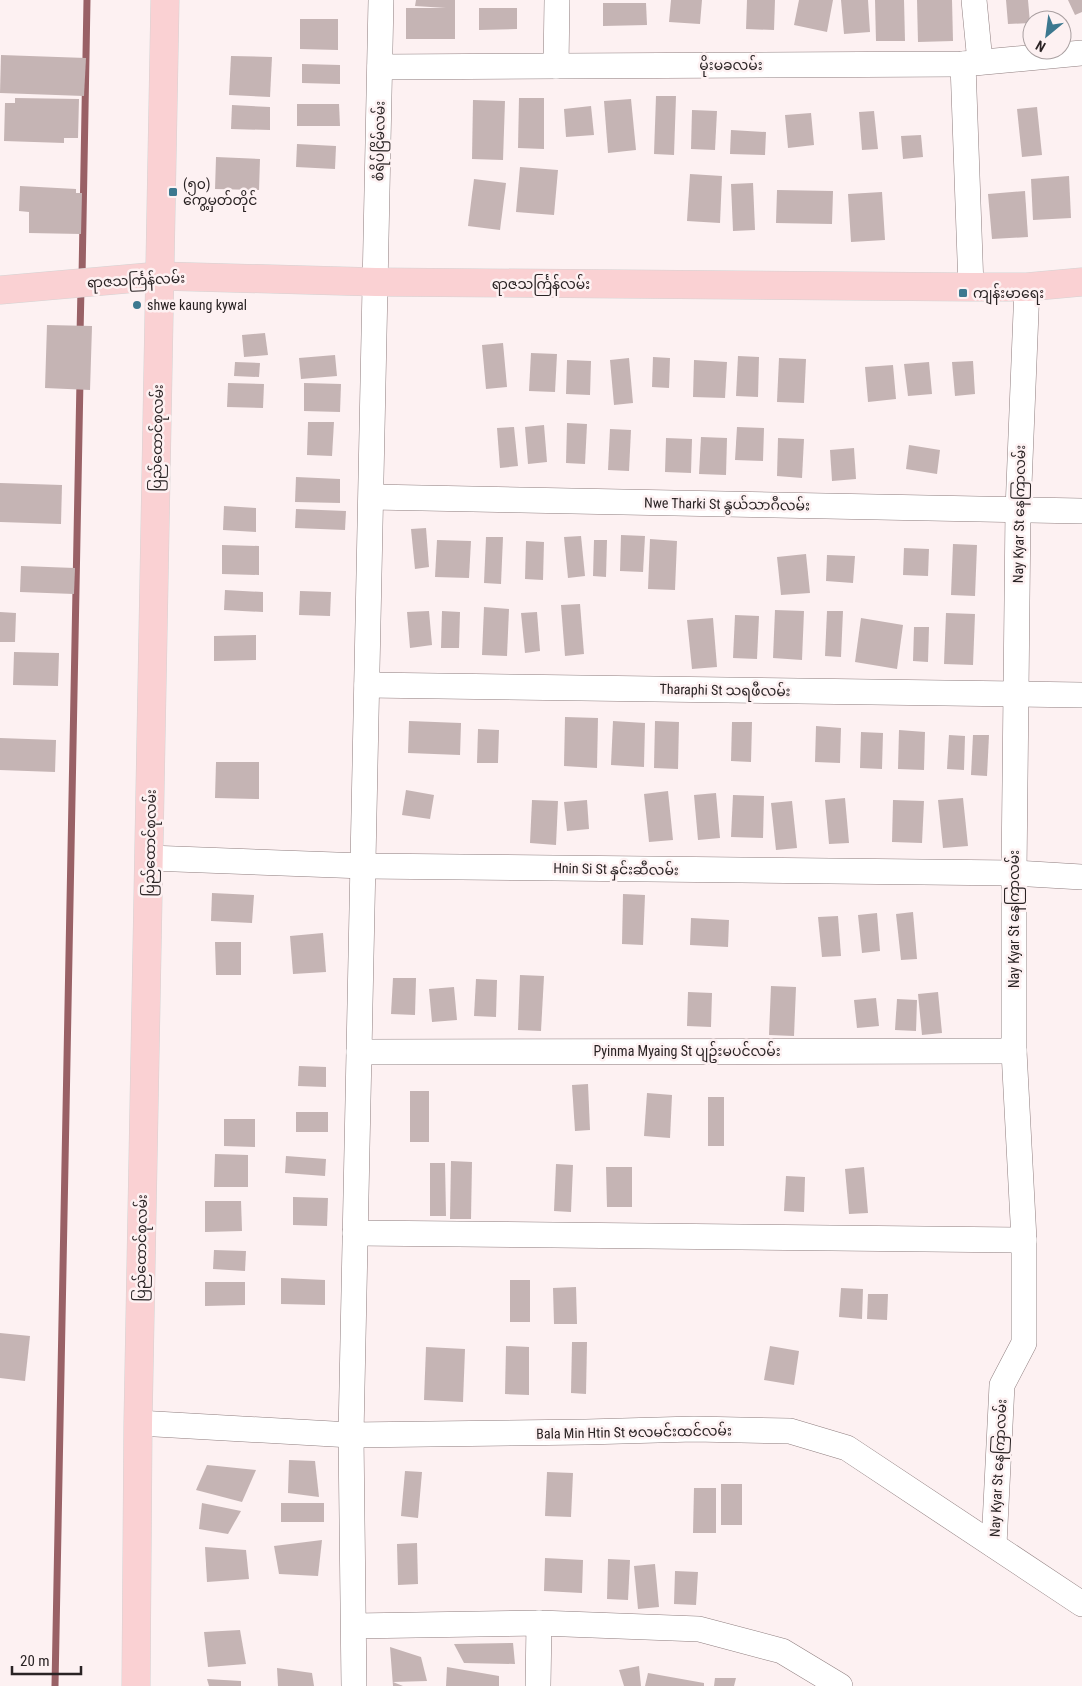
<svg xmlns="http://www.w3.org/2000/svg" width="1082" height="1686" viewBox="0 0 1082 1686" font-family="'Roboto Condensed','Noto Sans Myanmar',sans-serif">
<style>
.lines{fill:none;stroke-linecap:round;stroke-linejoin:round}
.stream{stroke:#996166;stroke-width:7}
.building{fill:#c5b4b4}
.minor-casing{stroke:#8f7e7f;stroke-width:26}
.major-casing{stroke:#d4d3d3;stroke-width:29}
.minor{stroke:#fff;stroke-width:25}
.major{stroke:#fad1d3;stroke-width:28}
.poi-dot{fill:#3c788f;stroke:#fdf1f2;stroke-width:2}
.labels{text-anchor:middle;stroke-width:5;stroke-linejoin:round;paint-order:stroke}
.street-label{font-size:14px;fill:#2a2324;stroke:#fdf1f2}
.poi-label{font-size:14px;fill:#2a2324;stroke:#fdf1f2;text-anchor:start}
</style>
<rect width="100%" height="100%" fill="#fdf1f2"/>
<g class="lines">
<!-- stream -->
<g class="stream">
<path d="M82 277 87 0"/>
<path d="M80 335 81 288"/>
<path d="M55 1686 80 380"/>
</g>
</g>
<!-- building -->
<g class="building">
<path d="M416 0H455V39H406V8H446L415 6Z"/>
<path d="M671 0H702L700 24 669 22Z"/>
<path d="M747 0H775L774 30 746 29Z"/>
<path d="M799 0H833L827 32 794 25Z"/>
<path d="M841 0H868L870 32 844 34Z"/>
<path d="M875 0H904L905 41H876Z"/>
<path d="M917 0H952L953 41 918 42Z"/>
<path d="M1006 0H1028L1030 23 1008 24Z"/>
<path d="M1068 0H1082V12L1075 15Z"/>
<path d="M603 3H646L647 25 603 26Z"/>
<path d="M479 8H517V29L479 30Z"/>
<path d="M300 19H338V50L300 49Z"/>
<path d="M1 55 86 58 84 96 0 93Z"/>
<path d="M231 56 272 57 270 97 229 95Z"/>
<path d="M302 64 340 65V84L302 83Z"/>
<path d="M656 96H676L674 155 654 154Z"/>
<path d="M15 98 79 99 78 138H64V143L4 141 5 103H15Z"/>
<path d="M519 98H544V149L518 148Z"/>
<path d="M631 99 636 150 608 153 604 101Z"/>
<path d="M473 100 505 101 503 160 472 159Z"/>
<path d="M297 104H339L340 126H297Z"/>
<path d="M232 105 270 107V130L231 129Z"/>
<path d="M591 106 594 135 566 137 564 109Z"/>
<path d="M1037 107 1042 155 1022 157 1017 109Z"/>
<path d="M692 110 717 111 715 150 691 149Z"/>
<path d="M874 111 878 149 862 150 859 112Z"/>
<path d="M811 113 814 145 788 148 785 115Z"/>
<path d="M731 130 766 132 765 155 730 154Z"/>
<path d="M921 135 923 157 903 159 901 136Z"/>
<path d="M297 144 336 146 335 169 296 167Z"/>
<path d="M216 157 260 159 259 190 215 189Z"/>
<path d="M520 167 558 170 554 215 516 212Z"/>
<path d="M690 174 722 176 720 223 687 221Z"/>
<path d="M1069 176 1071 218 1033 220 1031 179Z"/>
<path d="M474 179 506 183 500 230 468 226Z"/>
<path d="M753 183 755 230 733 231 731 184Z"/>
<path d="M20 186 76 189V193H82L81 234 29 233V212L19 211Z"/>
<path d="M777 190 833 191 832 224 776 223Z"/>
<path d="M1025 191 1028 237 992 239 988 194Z"/>
<path d="M882 192 885 240 851 242 848 194Z"/>
<path d="M47 325 92 326 90 390 45 388Z"/>
<path d="M265 333 268 355 244 357 242 335Z"/>
<path d="M503 343 507 387 486 389 482 345Z"/>
<path d="M531 353 557 354 555 392 529 391Z"/>
<path d="M335 355 337 376 301 379 299 358Z"/>
<path d="M738 356 759 357 758 397 736 396Z"/>
<path d="M653 357 670 358 669 388 652 387Z"/>
<path d="M629 358 633 403 614 405 610 360Z"/>
<path d="M779 358 806 359 804 403 777 402Z"/>
<path d="M567 360 591 361 590 395 566 394Z"/>
<path d="M694 360 727 362 725 398 693 397Z"/>
<path d="M973 361 975 394 955 396 952 362Z"/>
<path d="M235 362 260 363 259 377 234 376Z"/>
<path d="M929 362 932 394 908 396 904 364Z"/>
<path d="M893 365 896 399 868 402 865 367Z"/>
<path d="M228 383 264 384 263 408 227 407Z"/>
<path d="M304 383 341 384 340 412 304 411Z"/>
<path d="M308 422H334L332 456 307 455Z"/>
<path d="M567 423 587 424 585 464 566 463Z"/>
<path d="M544 425 547 462 528 464 525 427Z"/>
<path d="M514 427 518 466 500 468 497 428Z"/>
<path d="M737 427 764 428 763 461 735 460Z"/>
<path d="M610 429 631 430 629 471 608 470Z"/>
<path d="M701 437 727 438 726 475 699 474Z"/>
<path d="M666 438 692 439 691 473 665 472Z"/>
<path d="M778 438 804 439 802 478 777 476Z"/>
<path d="M909 445 940 450 937 474 906 469Z"/>
<path d="M854 448 856 479 832 481 830 450Z"/>
<path d="M296 477 340 479V503L295 502Z"/>
<path d="M0 483 62 485 61 524 0 522Z"/>
<path d="M224 506 256 508V532L223 530Z"/>
<path d="M296 509 346 511 345 530 295 528Z"/>
<path d="M426 528 429 567 415 569 411 529Z"/>
<path d="M621 535 645 536 643 572 620 571Z"/>
<path d="M581 536 585 576 568 578 564 537Z"/>
<path d="M486 537H503L501 584 484 583Z"/>
<path d="M650 539 677 541 675 590 648 589Z"/>
<path d="M437 540 471 541 469 578 435 577Z"/>
<path d="M594 540H607L606 577 593 576Z"/>
<path d="M526 541 544 542 543 580 525 579Z"/>
<path d="M953 544 977 545 975 596 951 595Z"/>
<path d="M222 545 259 546V575L222 574Z"/>
<path d="M904 548 929 549 928 576 903 575Z"/>
<path d="M806 554 810 593 781 595 777 557Z"/>
<path d="M827 555 855 556 853 583 826 581Z"/>
<path d="M21 566 75 568 74 594 20 592Z"/>
<path d="M225 590 263 592V612L224 610Z"/>
<path d="M300 591 331 592 330 616 299 615Z"/>
<path d="M580 604 584 654 565 656 561 605Z"/>
<path d="M484 607 509 609 507 656 482 655Z"/>
<path d="M775 610 804 611 802 660 773 658Z"/>
<path d="M429 611 432 645 410 648 407 612Z"/>
<path d="M442 611 460 612 459 648H441Z"/>
<path d="M827 611H843L841 657 825 656Z"/>
<path d="M0 612 16 613 15 642H0Z"/>
<path d="M537 612 540 651 525 653 521 613Z"/>
<path d="M946 613 975 614 973 665 944 664Z"/>
<path d="M735 615 759 616 757 659 733 658Z"/>
<path d="M713 618 717 667 692 669 687 620Z"/>
<path d="M861 618 903 625 897 669 855 662Z"/>
<path d="M914 627H929L928 662 913 661Z"/>
<path d="M256 635V660L214 661V636Z"/>
<path d="M14 652 59 653 58 686 13 685Z"/>
<path d="M565 717 598 718 597 768 564 766Z"/>
<path d="M409 721 461 723 460 755 408 753Z"/>
<path d="M613 721 645 723 644 767 611 765Z"/>
<path d="M655 721 679 722 678 769 654 768Z"/>
<path d="M732 722H752L751 762 731 761Z"/>
<path d="M816 726 841 728 840 763 815 762Z"/>
<path d="M478 729 499 730 498 763H477Z"/>
<path d="M899 730 925 732 924 770 898 769Z"/>
<path d="M861 732 883 733 882 769 860 768Z"/>
<path d="M949 735 965 736 964 770 947 769Z"/>
<path d="M973 735H989L987 776 971 775Z"/>
<path d="M0 738 56 740 55 772 0 770Z"/>
<path d="M216 762H259V799L215 798Z"/>
<path d="M406 790 434 795 430 819 402 815Z"/>
<path d="M668 791 673 840 649 842 644 794Z"/>
<path d="M716 793 720 838 698 840 694 795Z"/>
<path d="M733 795 764 796 763 838 731 837Z"/>
<path d="M845 798 849 843 829 844 825 800Z"/>
<path d="M963 798 968 846 943 848 938 800Z"/>
<path d="M532 800 558 801 556 845 530 843Z"/>
<path d="M587 800 589 829 567 831 564 802Z"/>
<path d="M893 800 924 801 922 843 892 842Z"/>
<path d="M792 801 797 848 776 850 771 803Z"/>
<path d="M212 893 254 895 252 923 211 921Z"/>
<path d="M623 894 645 895 643 945 622 944Z"/>
<path d="M913 912 917 959 901 960 896 914Z"/>
<path d="M877 913 880 951 862 953 858 915Z"/>
<path d="M838 916 841 956 822 957 818 917Z"/>
<path d="M691 918 729 920 728 947 690 945Z"/>
<path d="M323 933 326 972 293 974 290 936Z"/>
<path d="M215 942H241V975H216Z"/>
<path d="M520 975 544 976 541 1031 518 1030Z"/>
<path d="M393 978H416L415 1015 391 1014Z"/>
<path d="M476 979 497 980 496 1017 474 1016Z"/>
<path d="M771 986 796 987 794 1036 769 1035Z"/>
<path d="M454 987 457 1020 432 1022 429 989Z"/>
<path d="M688 992 712 993 711 1027 687 1026Z"/>
<path d="M938 992 942 1033 922 1035 918 994Z"/>
<path d="M876 998 879 1026 857 1028 854 1000Z"/>
<path d="M897 999 917 1000 916 1031 895 1030Z"/>
<path d="M299 1066 326 1067V1087L298 1086Z"/>
<path d="M588 1084 590 1130 575 1131 572 1085Z"/>
<rect x="410" y="1091" width="19" height="51"/>
<path d="M647 1093 672 1095 670 1138 644 1136Z"/>
<rect x="708" y="1097" width="16" height="49"/>
<rect x="296" y="1112" width="32" height="20"/>
<path d="M224 1119H255V1147L224 1146Z"/>
<path d="M215 1154 248 1155V1187H214Z"/>
<path d="M286 1156 326 1159 325 1176 285 1173Z"/>
<path d="M451 1161 472 1162 471 1219H450Z"/>
<path d="M430 1163H445L446 1216H430Z"/>
<path d="M556 1164 573 1165 571 1212 554 1211Z"/>
<path d="M606 1167H632V1207H607Z"/>
<path d="M864 1167 868 1213 849 1214 845 1169Z"/>
<path d="M786 1176 805 1177 804 1212 784 1211Z"/>
<path d="M293 1197 328 1198 327 1226 293 1225Z"/>
<path d="M205 1201H241L242 1231 205 1232Z"/>
<path d="M214 1250 246 1251 245 1271 213 1269Z"/>
<path d="M281 1278 325 1280V1305L281 1304Z"/>
<rect x="510" y="1280" width="20" height="42"/>
<path d="M205 1282H245V1305L205 1306Z"/>
<path d="M576 1287 577 1324H554L553 1288Z"/>
<path d="M841 1288 863 1289 862 1319 839 1317Z"/>
<path d="M868 1294H888L887 1320 867 1319Z"/>
<path d="M0 1333 30 1336 25 1381 0 1378Z"/>
<path d="M572 1342H587L586 1394 571 1393Z"/>
<path d="M506 1346 529 1347V1395L505 1394Z"/>
<path d="M770 1346 799 1351 794 1385 764 1380Z"/>
<path d="M426 1347 465 1349 463 1402 424 1400Z"/>
<path d="M289 1460 315 1461 319 1497 288 1493Z"/>
<path d="M207 1465 256 1470 242 1502 196 1490Z"/>
<path d="M405 1471 422 1472 418 1518 401 1516Z"/>
<path d="M547 1472 573 1473 571 1517 545 1516Z"/>
<rect x="721" y="1484" width="21" height="41"/>
<path d="M694 1488H716V1533H693Z"/>
<path d="M202 1503 241 1511 228 1534 199 1529Z"/>
<rect x="281" y="1503" width="43" height="19"/>
<path d="M322 1540 318 1576 279 1574 274 1546Z"/>
<path d="M417 1543 418 1584 398 1585 397 1544Z"/>
<path d="M205 1547 246 1550 249 1579 207 1582Z"/>
<path d="M545 1558 583 1560 582 1593 544 1591Z"/>
<path d="M608 1559 630 1560 628 1600 607 1599Z"/>
<path d="M655 1564 659 1607 638 1609 634 1566Z"/>
<path d="M675 1571 698 1572 696 1605 674 1604Z"/>
<path d="M240 1630 246 1664 208 1667 204 1632Z"/>
<path d="M513 1643 515 1664 464 1663 454 1644Z"/>
<path d="M390 1647 421 1657 427 1681 393 1682 403 1686H393Z"/>
<path d="M639 1666 641 1686H624L619 1670Z"/>
<path d="M447 1667 499 1676V1686H446Z"/>
<path d="M277 1668 312 1673 314 1686H278Z"/>
<path d="M648 1673 704 1683V1686H645Z"/>
<path d="M715 1678H736L734 1686H714Z"/>
<path d="M207 1679 241 1681V1686H209Z"/>
</g>
<g class="lines">
<defs>
<g id="minor">
<path d="M974 0 980 62"/>
<path d="M963 64 971 287"/>
<path d="M556 66 557 0"/>
<path d="M380 67 963 64 1082 53"/>
<path d="M372 497 1082 511"/>
<path d="M367 685 1082 695"/>
<path d="M149 858 364 866 1014 873 1082 877"/>
<path d="M359 1052 1014 1051"/>
<path d="M355 1233 1024 1240"/>
<path d="M138 1423 351 1435 586 1432 694 1429 790 1431 847 1448 1082 1604"/>
<path d="M994 1545 1002 1385 1024 1343V1240L1014 1051V873L1018 510 1027 287"/>
<path d="M354 1626 539 1623 699 1629 782 1651 840 1686"/>
<path d="M354 1686 351 1435 381 0"/>
<path d="M538 1686 539 1623"/>
</g>
<g id="major">
<path d="M0 290 160 276 376 282 971 287H1027L1082 282"/>
<path d="M136 1686 138 1423 165 0"/>
</g>
</defs>
<!-- minor casing -->
<use href="#minor" class="minor-casing"/>
<!-- major casing -->
<use href="#major" class="major-casing"/>
<!-- minor -->
<use href="#minor" class="minor"/>
<!-- major -->
<use href="#major" class="major"/>
</g>
<!-- markers -->
<g class="poi-dot">
<rect x="168" y="187" width="10" height="10" rx="2.5"/>
<rect x="958" y="288" width="10" height="10" rx="2.5"/>
<circle cx="137" cy="305" r="5"/>
</g>
<g class="labels">
<!-- street labels -->
<g class="street-label">
<text x="731" y="70">မိုးမခလမ်း</text>
<text transform="translate(379 141) rotate(-89)" y="5">စံရိပ်ငြိမ်လမ်း</text>
<text transform="translate(136 280) rotate(-3)" y="5">ရာဇသင်္ကြန်လမ်း</text>
<text x="541" y="289">ရာဇသင်္ကြန်လမ်း</text>
<text transform="translate(157 438) rotate(-89)" y="5">ပြည်ထောင်စုလမ်း</text>
<text transform="translate(727 504) rotate(1)" y="5">Nwe Tharki St နွယ်သာဂီလမ်း</text>
<text transform="translate(1019 514) rotate(-89)" y="5">Nay Kyar St နေကြာလမ်း</text>
<text transform="translate(725 690) rotate(1)" y="5">Tharaphi St သရဖီလမ်း</text>
<text transform="translate(150 843) rotate(-89)" y="5">ပြည်ထောင်စုလမ်း</text>
<text transform="translate(616 869) rotate(1)" y="5">Hnin Si St နှင်းဆီလမ်း</text>
<text transform="translate(1014 919) rotate(-90)" y="5">Nay Kyar St နေကြာလမ်း</text>
<text x="687" y="1056">Pyinma Myaing St ပျဥ်းမပင်လမ်း</text>
<text transform="translate(141 1248) rotate(-89)" y="5">ပြည်ထောင်စုလမ်း</text>
<text transform="translate(634 1432) rotate(-1)" y="5">Bala Min Htin St ဗလမင်းထင်လမ်း</text>
<text transform="translate(998 1468) rotate(-87)" y="5">Nay Kyar St နေကြာလမ်း</text>
</g>
<!-- poi labels -->
<g class="poi-label">
<text x="183" y="189">(၅၀)<tspan x="183" dy="16">ကွေ့မှတ်တိုင်</tspan></text>
<text x="973" y="298">ကျန်းမာရေး</text>
<text x="147" y="310">shwe kaung kywal</text>
</g>
</g>
<!-- north arrow -->
<g transform="translate(1047 35) rotate(209)"><circle r="24" fill="#fdf1f2" stroke="#a99fa0"/>
<path d="M0-4L9 19L0 12L-9 19Z" fill="#3c788f"/>
<text y="-8" font-size="14" font-weight="bold" text-anchor="middle" fill="#2a2324">N</text>
</g>
<!-- scale -->
<path d="M12 1666v8h69v-8" fill="none" stroke="#2a2324" stroke-width="2.5"/>
<text x="20" y="1666" font-size="15" fill="#2a2324" stroke="#fdf1f2" stroke-width="4" paint-order="stroke">20 m</text>
</svg>
